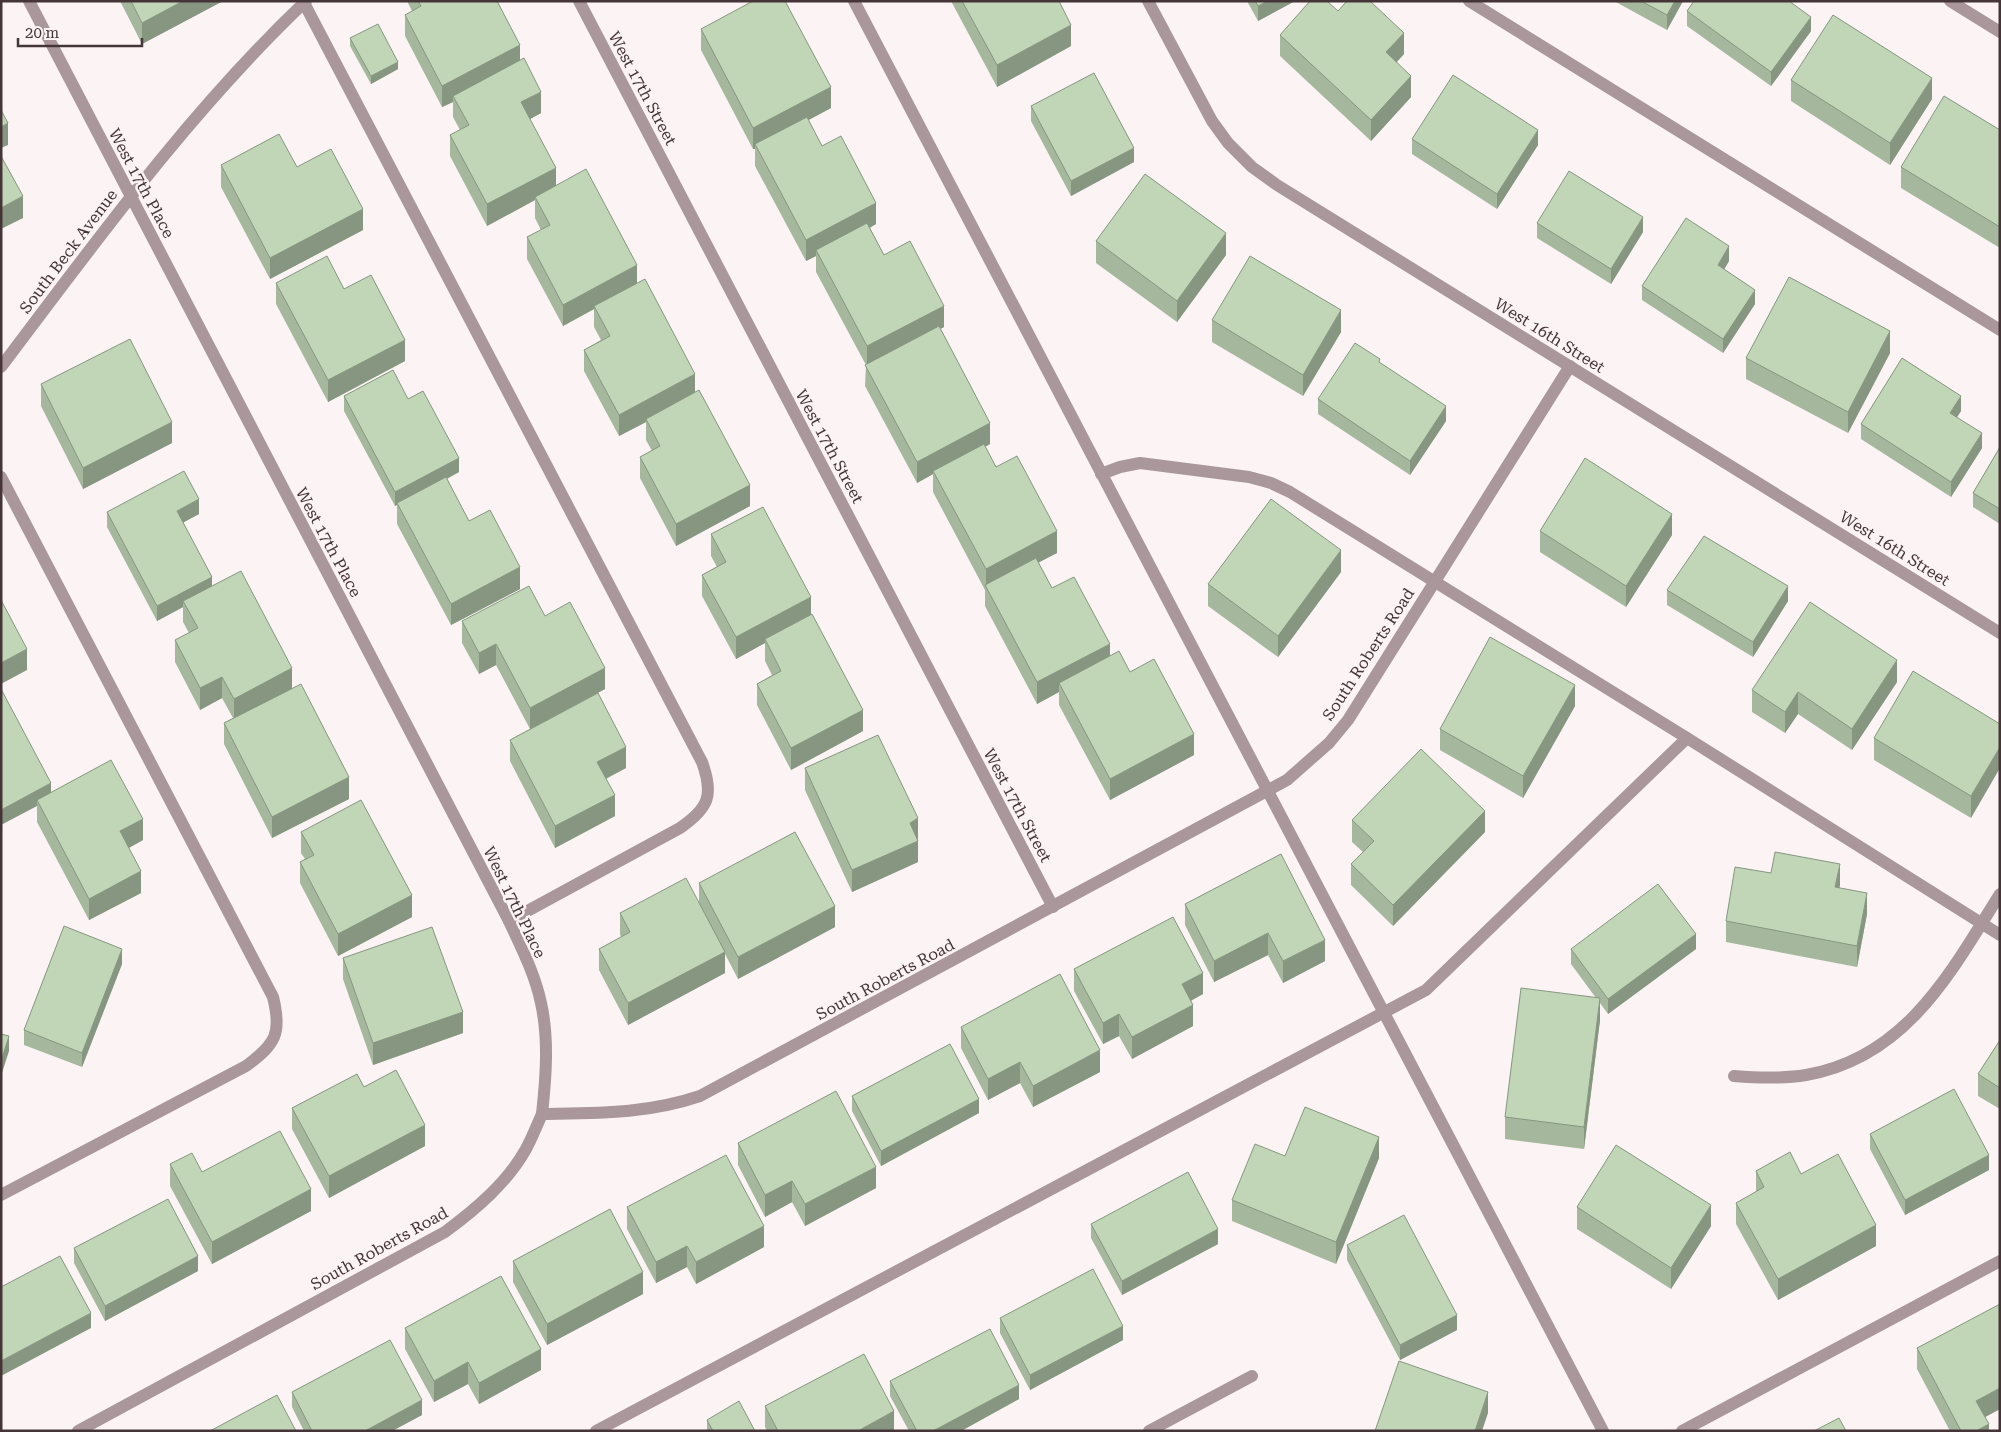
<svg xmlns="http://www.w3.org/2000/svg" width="2001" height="1432" viewBox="0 0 2001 1432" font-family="'Roboto Serif',serif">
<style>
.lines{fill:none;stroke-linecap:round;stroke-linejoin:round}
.minor{stroke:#a9979b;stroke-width:12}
.wall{fill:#a5b89d}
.shaded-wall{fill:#869680}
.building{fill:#c0d6b7;stroke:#869680}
.labels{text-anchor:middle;stroke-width:5;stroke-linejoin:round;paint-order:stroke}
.street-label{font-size:16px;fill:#453438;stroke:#fcf3f5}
</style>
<rect width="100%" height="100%" fill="#fcf3f5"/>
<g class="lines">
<!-- minor -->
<g class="minor">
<path d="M29 1 509 921C521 947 535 974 541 1003 549 1039 546 1077 542 1114"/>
<path d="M303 1 702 762C714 795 709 808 680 828L509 921"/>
<path d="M579 1 1053 907"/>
<path d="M854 1 1603 1431"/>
<path d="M1148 1 1212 121 1228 143 1252 167 1277 185 2000 633"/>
<path d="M1469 1 2000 330"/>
<path d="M1950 1 2000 32"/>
<path d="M1 367C97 240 190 111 306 1"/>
<path d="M1101 474 1120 467 1140 463 1249 477 1271 483 1290 492 1687 738"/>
<path d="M1 477 273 997C282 1033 276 1044 246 1066L1 1195"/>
<path d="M1734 1076C1758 1078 1782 1079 1806 1075 1906 1058 1951 972 2000 894"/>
<path d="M78 1431 445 1232C476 1209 507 1183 526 1149 532 1138 537 1125 542 1114 597 1113 647 1114 700 1096L1287 780 1329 743 1348 720 1570 366"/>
<path d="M596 1431 1426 990 1687 738 2000 935"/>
<path d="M1149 1431 1252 1376"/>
<path d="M1682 1431 2000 1261"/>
</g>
</g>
<!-- wall -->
<g class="wall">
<path d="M120 1H223L142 44Z"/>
<path d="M407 1H497L541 113 530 119 556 185 637 283 695 392 750 506 676 546 640 478V457L652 451 646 440V422L619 436 584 371V350L601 340 594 327V309L563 326 527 259V237L541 230 535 218V200L487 226 450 156V135L460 130 453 117V102L442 107 405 36V15L412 11Z"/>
<path d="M951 1H1059L1071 46 997 87Z"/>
<path d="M1247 1H1295L1258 21Z"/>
<path d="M1614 1H1683L1667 30Z"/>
<path d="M1338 11 1404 54 1397 62 1411 97 1371 141 1280 56V35Z"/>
<path d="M1687 11 1811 31 1771 86 1687 26Z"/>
<path d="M701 29 831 108 808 120 822 146 876 224 870 228 884 255 944 327 940 329 990 444 985 447 996 467 1057 553 1038 562 1052 588 1110 656 1130 672 1194 755 1110 800 1059 705V692L1037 704 985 606V590L933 492V474L917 483 865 386 866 365 816 272V256L806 261 755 166V149H753L701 50Z"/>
<path d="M350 38 398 69 371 84 350 46Z"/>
<path d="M1791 80 1932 99 1890 165 1791 101Z"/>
<path d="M1031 106 1134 162 1071 196 1031 121Z"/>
<path d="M2000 130V248L1901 188V167Z"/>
<path d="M1412 139 1538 145 1497 209 1412 154Z"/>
<path d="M221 165 363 230 270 279 221 187Z"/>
<path d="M1537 223 1643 232 1611 284 1537 238Z"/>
<path d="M1096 241 1226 255 1177 322 1096 263Z"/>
<path d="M1729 261 1724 269 1755 304 1723 353 1642 300V286Z"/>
<path d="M276 283 344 289 405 361 328 402 276 304Z"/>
<path d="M1212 320 1341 332 1303 396 1212 342Z"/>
<path d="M1890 353 1848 433 1746 379V358Z"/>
<path d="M1380 363 1446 421 1410 475 1318 414V399Z"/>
<path d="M41 384 172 443 83 489 41 406Z"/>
<path d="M344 396 408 399 459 472 447 479 469 521 520 589 451 625 397 524V505L395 506 344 411Z"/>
<path d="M1961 411 1957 417 1982 448 1951 497 1861 439V424Z"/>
<path d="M2000 447V524L1973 507V493Z"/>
<path d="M107 512 199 514 183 522 212 586 292 688 349 799 272 838 224 744V723L233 718 222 698 200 710 175 662V640L189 633 183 622V607L157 621 107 527Z"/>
<path d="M1540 531 1672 535 1626 607 1540 552Z"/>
<path d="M711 534 811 615 863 731 791 770 757 705V684L772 675 765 661V643L736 659 702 596V575L717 567 711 556Z"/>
<path d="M1341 572 1278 657 1208 606V584Z"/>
<path d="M1667 590 1788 601 1753 657 1667 605Z"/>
<path d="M545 616 605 689 566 710 626 768 606 779 615 816 555 848 510 761V740L530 729 496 665 479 674 462 643V621Z"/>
<path d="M1897 682 1852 750 1798 714 1785 733 1752 712V690Z"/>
<path d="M1 689 51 792 143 840 128 848 141 893 89 920 37 822V806Z"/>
<path d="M1575 706 1523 798 1440 750V729Z"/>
<path d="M2000 724 1971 818 1874 760V738Z"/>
<path d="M805 768 918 839 917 840 918 862 852 892 805 790Z"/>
<path d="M1352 820 1485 832 1393 926 1351 885V864L1363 852 1352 842Z"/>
<path d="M301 832 412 917 338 956 300 883V862L305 859 301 853Z"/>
<path d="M1281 854 1325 961 1283 983 1268 955 1214 982 1185 925V904Z"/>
<path d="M699 883 835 927 738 979 725 954V973L628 1025 599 970V949L621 937 620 934V913L699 902Z"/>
<path d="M1840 885 1839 887 1867 914 1857 967 1726 942V921Z"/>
<path d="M1571 949H1696L1608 1014 1600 1003V1020L1584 1149 1505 1139V1117L1596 998 1571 964Z"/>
<path d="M343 958 463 1033 373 1065 343 979Z"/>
<path d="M122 964 82 1067 24 1045V1030Z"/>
<path d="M1074 969 1203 994 1191 1001 1193 1026 1132 1059 1119 1036 1103 1044 1074 991Z"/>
<path d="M961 1027 1100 1072 1033 1107 1020 1083 988 1100 961 1048Z"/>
<path d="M2000 1040V1109L1978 1096V1074Z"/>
<path d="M364 1087 425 1146 329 1198 292 1129V1108Z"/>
<path d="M852 1096 979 1113 881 1166 852 1111Z"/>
<path d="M1870 1134 1989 1170 1905 1215 1870 1149Z"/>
<path d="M738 1143 876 1188 805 1226 792 1202 765 1217 738 1165Z"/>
<path d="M1285 1156 1379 1158 1336 1264 1232 1221V1200Z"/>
<path d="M170 1164 202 1172 311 1211 212 1264 170 1186Z"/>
<path d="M1756 1171 1876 1246 1778 1300 1736 1224V1203L1756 1192Z"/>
<path d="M627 1207 764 1247 696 1284 687 1267 656 1283 627 1229Z"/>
<path d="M1577 1207 1711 1226 1671 1289 1577 1229Z"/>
<path d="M1091 1224 1218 1244 1122 1295 1091 1238Z"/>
<path d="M1347 1245 1457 1330 1400 1360 1347 1260Z"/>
<path d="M74 1248 198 1271 105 1321 74 1263Z"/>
<path d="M513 1261 643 1294 547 1345 513 1282Z"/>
<path d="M1000 1318 1123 1340 1030 1390 1000 1333Z"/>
<path d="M405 1328 541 1370 479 1404 468 1384 434 1402 405 1349Z"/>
<path d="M1917 1348 2000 1409 1985 1417 1989 1431H1950L1917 1369Z"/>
<path d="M890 1381 1019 1399 961 1431H909L890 1396Z"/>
<path d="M292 1392 422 1415 392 1431H304L292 1407Z"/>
<path d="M765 1406 894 1431H767L765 1427Z"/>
<path d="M707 1420 755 1431H707Z"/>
</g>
<!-- shaded-wall -->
<g class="shaded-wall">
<path d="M183 1H223L142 44V23Z"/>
<path d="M1268 1H1295L1258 21V6Z"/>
<path d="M1675 1H1683L1667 30V15Z"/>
<path d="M1811 17V31L1771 86V72Z"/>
<path d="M1071 25V46L997 87V65Z"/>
<path d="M1404 33V54L1386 73V52Z"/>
<path d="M520 45V66L453 96V102L442 107V86Z"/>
<path d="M398 62V69L371 84V76Z"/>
<path d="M1411 76V97L1371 141V120Z"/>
<path d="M1932 78V99L1890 165V143Z"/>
<path d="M831 87V108L757 148 755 144V149H753V128Z"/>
<path d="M541 92V113L521 124V102Z"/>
<path d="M8 123V145L1 148V127Z"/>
<path d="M1538 130V145L1497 209V194Z"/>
<path d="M1134 148V162L1071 196V181Z"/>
<path d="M556 168V189L535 197V200L487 226V204Z"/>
<path d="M23 196V218L1 229V208Z"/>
<path d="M876 203V224L818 255 816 250V256L806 261V240Z"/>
<path d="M363 209V230L270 279V258Z"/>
<path d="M1643 217V232L1611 284V269Z"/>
<path d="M1226 233V255L1177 322V301Z"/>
<path d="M1729 246V261L1718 280V265Z"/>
<path d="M637 265V286L594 306V309L563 326V305Z"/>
<path d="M1755 290V304L1723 353V339Z"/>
<path d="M944 306V327L867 368V346Z"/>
<path d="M1341 310V332L1303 396V375Z"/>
<path d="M1890 331V353L1848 433V412Z"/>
<path d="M405 340V361L328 402V380Z"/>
<path d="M695 374V395L646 419V422L619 436V415Z"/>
<path d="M1961 396V411L1950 428V413Z"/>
<path d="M1446 406V421L1410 475V461Z"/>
<path d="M172 422V443L83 489V468Z"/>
<path d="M990 423V444L935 474 933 471V474L917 483V462Z"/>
<path d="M1982 433V448L1951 497V482Z"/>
<path d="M459 458V472L398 504 397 503V505L395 506V492Z"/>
<path d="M750 485V506L676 546V524Z"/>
<path d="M199 499V514L177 526V511Z"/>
<path d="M1672 514V535L1626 607V586Z"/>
<path d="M1057 531V553L988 589 986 585V569Z"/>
<path d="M1341 550V572L1278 657V636Z"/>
<path d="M520 567V589L451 625V604Z"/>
<path d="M212 577V591L183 601V607L157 621V606Z"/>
<path d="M1788 586V601L1753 657V642Z"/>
<path d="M811 597V619L765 639V643L736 659V637Z"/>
<path d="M496 644V665L479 674V653Z"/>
<path d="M1110 644V665L1059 683V692L1037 704V682Z"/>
<path d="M27 649V670L1 684V663Z"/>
<path d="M1897 660V682L1852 750V729Z"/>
<path d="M292 668V689L234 720V699Z"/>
<path d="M605 668V689L530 729V708Z"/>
<path d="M222 677V698L200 710V688Z"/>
<path d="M1575 685V706L1523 798V776Z"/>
<path d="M1798 692V714L1785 733V712Z"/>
<path d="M863 710V731L791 770V748Z"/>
<path d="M1194 734V755L1110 800V779Z"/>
<path d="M626 747V768L597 783V762Z"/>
<path d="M2000 747V768L1971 818V796Z"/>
<path d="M349 777V799L272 838V817Z"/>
<path d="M51 783V798L37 800V806L1 825V810Z"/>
<path d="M615 795V816L555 848V826Z"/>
<path d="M1485 811V832L1393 926V905Z"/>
<path d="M918 818V839L910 844V823Z"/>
<path d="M143 819V840L120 853V831Z"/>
<path d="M918 841V862L852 892V870Z"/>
<path d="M1840 864V885L1835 908V887Z"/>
<path d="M141 871V893L89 920V899Z"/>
<path d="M1867 893V914L1857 967V946Z"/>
<path d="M412 895V917L338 956V934Z"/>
<path d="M835 906V927L738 979V957Z"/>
<path d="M1268 933V955L1214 982V961Z"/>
<path d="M1696 934V949L1608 1014V999Z"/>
<path d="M1325 940V961L1283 983V961Z"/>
<path d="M122 949V964L82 1067V1053Z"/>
<path d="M725 952V973L628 1025V1003Z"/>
<path d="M1203 973V994L1182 1005V984Z"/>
<path d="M1600 998V1020L1584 1149V1127Z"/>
<path d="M1193 1005V1026L1132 1059V1037Z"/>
<path d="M463 1012V1033L373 1065V1043Z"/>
<path d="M1119 1014V1036L1103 1044V1023Z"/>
<path d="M9 1036V1051L1 1076V1061Z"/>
<path d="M1100 1050V1072L1033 1107V1086Z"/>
<path d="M1020 1062V1083L988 1100V1079Z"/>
<path d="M979 1099V1113L881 1166V1151Z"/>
<path d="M425 1125V1146L329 1198V1176Z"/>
<path d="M1379 1137V1158L1336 1264V1242Z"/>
<path d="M1989 1155V1170L1905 1215V1200Z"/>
<path d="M876 1167V1188L805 1226V1204Z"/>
<path d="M792 1181V1202L765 1217V1195Z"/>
<path d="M311 1189V1211L212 1264V1242Z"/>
<path d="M1711 1205V1226L1671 1289V1268Z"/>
<path d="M1876 1225V1246L1778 1300V1279Z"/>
<path d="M764 1226V1247L696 1284V1262Z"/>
<path d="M1218 1229V1244L1122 1295V1281Z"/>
<path d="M687 1246V1267L656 1283V1262Z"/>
<path d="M198 1256V1271L105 1321V1306Z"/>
<path d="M643 1272V1294L547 1345V1324Z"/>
<path d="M91 1313V1328L1 1376V1361Z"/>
<path d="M1457 1315V1330L1400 1360V1345Z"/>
<path d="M1123 1326V1340L1030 1390V1375Z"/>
<path d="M541 1349V1370L479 1404V1383Z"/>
<path d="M468 1362V1384L434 1402V1381Z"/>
<path d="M1019 1385V1399L961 1431H933Z"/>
<path d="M2000 1388V1409L1976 1422V1401Z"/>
<path d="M1488 1392V1413L1482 1431H1475Z"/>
<path d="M422 1400V1415L392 1431H365Z"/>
<path d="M894 1411V1431H858Z"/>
<path d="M1989 1424V1431H1976Z"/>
</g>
<!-- building -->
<g class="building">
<path d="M131 1H183L142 23Z"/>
<path d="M418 1H497L520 45 442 86 405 15 421 6Z"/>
<path d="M753 1H785L831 87 753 128 701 29Z"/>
<path d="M962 1H1059L1071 25 997 65Z"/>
<path d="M1255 1H1268L1258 6Z"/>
<path d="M1310 1H1327L1338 11 1347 1H1370L1404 33 1386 52 1411 76 1371 120 1280 35Z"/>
<path d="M1641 1H1675L1667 15Z"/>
<path d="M1694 1H1789L1811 17 1771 72 1687 11Z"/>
<path d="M1833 15 1932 78 1890 143 1791 80Z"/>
<path d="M378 24 398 62 371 76 350 38Z"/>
<path d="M524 58 541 92 521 102 556 168 487 204 450 135 469 125 453 96Z"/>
<path d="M1094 73 1134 148 1071 181 1031 106Z"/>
<path d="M1453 75 1538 130 1497 194 1412 139Z"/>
<path d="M1944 96 2000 130V227L1901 167Z"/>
<path d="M1 110 8 123 1 127Z"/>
<path d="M807 117 822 146 841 136 876 203 806 240 755 144Z"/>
<path d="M279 134 297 167 331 149 363 209 270 258 221 165Z"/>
<path d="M1 156 23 196 1 208Z"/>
<path d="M586 169 637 265 563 305 527 237 550 225 535 197Z"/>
<path d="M1569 171 1643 217 1611 269 1537 223Z"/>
<path d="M1145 174 1226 233 1177 301 1096 241Z"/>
<path d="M1686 218 1729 246 1718 265 1755 290 1723 339 1642 286Z"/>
<path d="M867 223 884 255 910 241 944 306 867 346 816 250Z"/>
<path d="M327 256 344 289 371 275 405 340 328 380 276 283Z"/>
<path d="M1250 256 1341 310 1303 375 1212 320Z"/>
<path d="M1789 277 1890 331 1848 412 1746 358Z"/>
<path d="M645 279 695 374 619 415 584 350 610 336 594 306Z"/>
<path d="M939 326 990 423 917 462 865 365Z"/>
<path d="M130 339 172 422 83 468 41 384Z"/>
<path d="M1355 343 1380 359 1379 362 1446 406 1410 461 1318 399Z"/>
<path d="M1902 358 1961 396 1950 413 1982 433 1951 482 1861 424Z"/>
<path d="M393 370 408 399 423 391 459 458 395 492 344 396Z"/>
<path d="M699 390 750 485 676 524 640 457 660 446 646 419Z"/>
<path d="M984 444 996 467 1017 456 1057 531 986 569 933 471Z"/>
<path d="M2000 447V509L1973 493Z"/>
<path d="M1585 458 1672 514 1626 586 1540 531Z"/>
<path d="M184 471 199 499 177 511 212 577 157 606 107 512Z"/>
<path d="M446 477 469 521 490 510 520 567 451 604 397 503Z"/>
<path d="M1271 499 1341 550 1278 636 1208 584Z"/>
<path d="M763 507 811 597 736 637 702 575 726 562 711 534Z"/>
<path d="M1704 536 1788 586 1753 642 1667 590Z"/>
<path d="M1036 558 1052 588 1074 577 1110 644 1037 682 985 585Z"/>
<path d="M241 571 292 668 234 699 222 677 200 688 175 640 198 628 183 601Z"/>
<path d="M529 586 545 616 570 602 605 668 530 708 496 644 479 653 462 621Z"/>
<path d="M1 600 27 649 1 663Z"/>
<path d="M1810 602 1897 660 1852 729 1798 692 1785 712 1752 690Z"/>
<path d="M812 614 863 710 791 748 757 684 781 671 765 639Z"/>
<path d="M1490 637 1575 685 1523 776 1440 729Z"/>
<path d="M1119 651 1130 672 1154 659 1194 734 1110 779 1059 683Z"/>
<path d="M1913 671 2000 724V747L1971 796 1874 738Z"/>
<path d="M301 684 349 777 272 817 224 723Z"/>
<path d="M1 689 51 783 1 810Z"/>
<path d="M598 693 626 747 597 762 615 795 555 826 510 740Z"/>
<path d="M878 735 918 818 910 823 918 841 852 870 805 768Z"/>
<path d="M1421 749 1485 811 1393 905 1351 864 1374 841 1352 820Z"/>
<path d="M111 760 143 819 120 831 141 871 89 899 37 800Z"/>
<path d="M361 800 412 895 338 934 300 862 314 855 301 832Z"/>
<path d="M795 832 835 906 738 957 699 883Z"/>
<path d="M1775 852 1840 864 1835 887 1867 893 1857 946 1726 921 1735 867 1771 873Z"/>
<path d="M1281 854 1325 940 1283 961 1268 933 1214 961 1185 904Z"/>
<path d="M686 878 725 952 628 1003 599 949 630 932 620 913Z"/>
<path d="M1658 884 1696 934 1608 999 1571 949Z"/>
<path d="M1173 917 1203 973 1182 984 1193 1005 1132 1037 1119 1014 1103 1023 1074 969Z"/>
<path d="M64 926 122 949 82 1053 24 1030Z"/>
<path d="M432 927 463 1012 373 1043 343 958Z"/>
<path d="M1060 974 1100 1050 1033 1086 1020 1062 988 1079 961 1027Z"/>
<path d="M1521 988 1600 998 1584 1127 1505 1117Z"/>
<path d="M1 1034 9 1036 1 1061Z"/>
<path d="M2000 1040V1088L1978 1074Z"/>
<path d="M950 1044 979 1099 881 1151 852 1096Z"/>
<path d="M396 1070 425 1125 329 1176 292 1108 357 1074 364 1087Z"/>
<path d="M1954 1089 1989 1155 1905 1200 1870 1134Z"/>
<path d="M836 1091 876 1167 805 1204 792 1181 765 1195 738 1143Z"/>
<path d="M1305 1107 1379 1137 1336 1242 1232 1200 1255 1144 1285 1156Z"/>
<path d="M280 1131 311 1189 212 1242 170 1164 192 1153 202 1172Z"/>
<path d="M1616 1145 1711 1205 1671 1268 1577 1207Z"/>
<path d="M1790 1152 1801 1174 1838 1154 1876 1225 1778 1279 1736 1203 1764 1187 1756 1171Z"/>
<path d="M726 1155 764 1226 696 1262 687 1246 656 1262 627 1207Z"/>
<path d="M1188 1172 1218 1229 1122 1281 1091 1224Z"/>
<path d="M168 1199 198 1256 105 1306 74 1248Z"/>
<path d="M610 1209 643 1272 547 1324 513 1261Z"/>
<path d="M1404 1215 1457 1315 1400 1345 1347 1245Z"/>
<path d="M60 1256 91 1313 1 1361V1287Z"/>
<path d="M1093 1269 1123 1326 1030 1375 1000 1318Z"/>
<path d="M501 1276 541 1349 479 1383 468 1362 434 1381 405 1328Z"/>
<path d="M2000 1304V1388L1976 1401 1989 1424 1976 1431H1961L1917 1348Z"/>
<path d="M990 1329 1019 1385 933 1431H917L890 1381Z"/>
<path d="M390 1340 422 1400 365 1431H312L292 1392Z"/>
<path d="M864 1354 894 1411 858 1431H778L765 1406Z"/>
<path d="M1399 1361 1488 1392 1475 1431H1375Z"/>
<path d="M277 1395 296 1431H210Z"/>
<path d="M739 1401 755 1431H713L707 1420Z"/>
<path d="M1839 1418 1846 1431H1814Z"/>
</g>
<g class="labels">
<!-- street labels -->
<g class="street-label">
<text transform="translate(643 88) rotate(62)" y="6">West 17th Street</text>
<text transform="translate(142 183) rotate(62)" y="6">West 17th Place</text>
<text transform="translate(68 251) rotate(-53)" y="6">South Beck Avenue</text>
<text transform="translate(1550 335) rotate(32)" y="6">West 16th Street</text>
<text transform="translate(830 446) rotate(62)" y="6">West 17th Street</text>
<text transform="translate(329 542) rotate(62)" y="6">West 17th Place</text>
<text transform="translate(1895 548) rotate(32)" y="6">West 16th Street</text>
<text transform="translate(1368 654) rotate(-57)" y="6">South Roberts Road</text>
<text transform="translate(1018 805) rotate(62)" y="6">West 17th Street</text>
<text transform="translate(515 902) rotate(64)" y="6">West 17th Place</text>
<text transform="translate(885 979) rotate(-28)" y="6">South Roberts Road</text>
<text transform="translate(379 1248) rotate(-29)" y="6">South Roberts Road</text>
</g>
</g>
<!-- border -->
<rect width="2001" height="1432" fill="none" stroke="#453438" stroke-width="5"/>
<!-- scale -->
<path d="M18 38v8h124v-8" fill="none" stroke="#453438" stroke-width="2.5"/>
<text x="25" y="38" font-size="15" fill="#453438" stroke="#fcf3f5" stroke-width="4" paint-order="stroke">20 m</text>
</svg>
